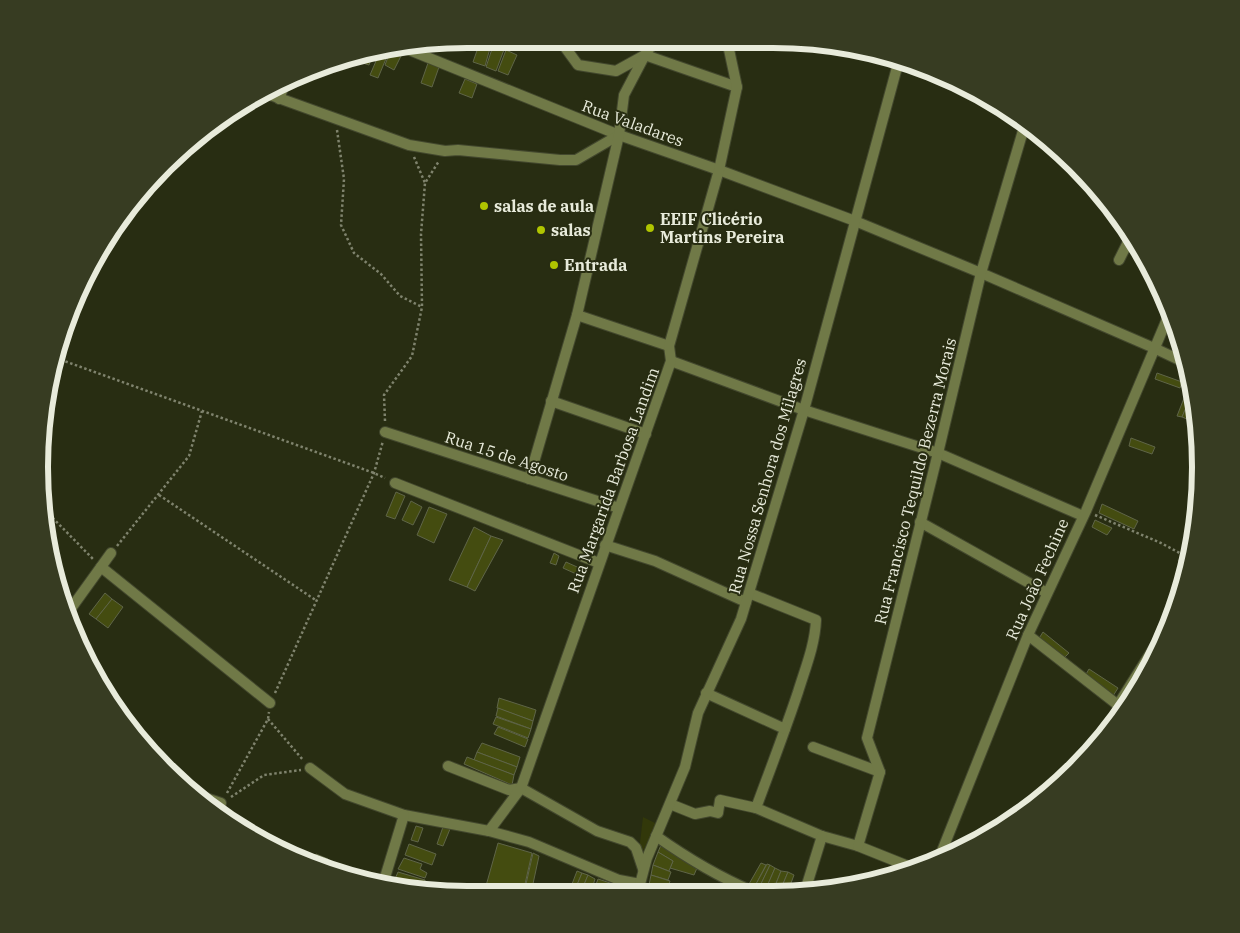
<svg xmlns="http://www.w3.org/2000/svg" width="1240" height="933" viewBox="0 0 1240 933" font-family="'IBM Plex Serif',serif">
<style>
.green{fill:#32380a}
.building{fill:#444c10;stroke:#5f6548}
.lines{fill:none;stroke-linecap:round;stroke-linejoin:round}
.minor-casing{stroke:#43482e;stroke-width:12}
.path{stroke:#7f836d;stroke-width:2.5;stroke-dasharray:2.5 2.5;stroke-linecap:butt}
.minor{stroke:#707947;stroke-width:10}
.poi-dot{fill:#b0c500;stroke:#282d12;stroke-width:2}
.labels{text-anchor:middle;stroke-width:4;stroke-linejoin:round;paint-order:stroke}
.street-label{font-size:16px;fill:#e8ebdb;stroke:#282d12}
.poi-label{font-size:16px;font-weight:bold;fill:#e8ebdb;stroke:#282d12;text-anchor:start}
.rim{fill:none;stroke:#e8ebdb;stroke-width:6}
</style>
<rect width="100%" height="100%" fill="#282d12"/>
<!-- green -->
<path class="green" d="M643 817 657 824 642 853 639 851Z"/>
<!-- building -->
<g class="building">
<path d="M481 39 492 41 485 66 473 62Z"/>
<path d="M494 43 505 47 496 71 486 67Z"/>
<path d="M390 49 378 78 370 75 376 61 372 60 376 51Z"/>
<path d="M391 49 403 52 394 70 385 65Z"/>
<path d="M506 50 517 55 508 75 498 71Z"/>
<path d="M374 51 369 65 356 61 359 53Z"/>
<path d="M428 63 439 67 432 87 421 83Z"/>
<path d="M465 79 477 84 472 98 459 93Z"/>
<path d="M1157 373 1182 382 1180 388 1155 379Z"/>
<path d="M1190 383 1193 391 1182 417 1177 416Z"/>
<path d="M1193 391 1194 402 1187 419 1182 417Z"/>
<path d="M1194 403 1197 417 1195 422 1188 418Z"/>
<path d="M1131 438 1155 447 1152 454 1129 446Z"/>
<path d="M396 492 405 496 395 519 386 516Z"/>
<path d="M411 501 422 507 413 525 402 520Z"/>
<path d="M1102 504 1138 521 1134 529 1099 513Z"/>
<path d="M429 507 447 514 434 543 417 535Z"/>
<path d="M1095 520 1112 528 1107 535 1092 527Z"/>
<path d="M474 527 491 536 467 587 449 580Z"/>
<path d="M491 536 503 540 475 591 467 587Z"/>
<path d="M554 553 559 556 556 565 550 563Z"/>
<path d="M1182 556 1189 560 1187 567 1178 561Z"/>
<path d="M566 562 586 571 583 577 563 568Z"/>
<path d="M105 593 112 599 96 619 89 614Z"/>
<path d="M112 599 123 607 108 628 96 619Z"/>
<path d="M1043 632 1069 653 1063 659 1038 640Z"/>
<path d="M1089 669 1118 688 1113 696 1085 676Z"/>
<path d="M499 698 536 710 533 721 497 708Z"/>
<path d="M498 708 533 721 531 729 496 716Z"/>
<path d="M496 717 531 729 528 738 493 724Z"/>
<path d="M498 727 528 739 525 747 494 734Z"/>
<path d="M482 743 520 757 517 767 477 752Z"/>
<path d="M477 752 517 767 514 775 474 760Z"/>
<path d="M467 757 514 775 512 785 464 764Z"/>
<path d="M416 826 423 828 418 842 411 840Z"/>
<path d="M443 827 450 829 443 846 437 844Z"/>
<path d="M498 843 532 853 523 893H484Z"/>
<path d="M409 844 436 854 432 865 405 855Z"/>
<path d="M661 845 697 868 694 875 670 868 673 861 658 852Z"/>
<path d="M658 852 673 861 669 871 653 865Z"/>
<path d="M533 853 539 856 531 893H524Z"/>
<path d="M316 854 328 859 325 867 312 862Z"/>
<path d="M404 858 422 864 420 869 427 873 425 878 398 869Z"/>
<path d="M761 863 766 865 755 886 749 884Z"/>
<path d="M767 864 770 865 759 888 755 886Z"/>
<path d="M653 865 671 872 668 880 651 875Z"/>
<path d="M770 865 775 868 765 891 759 888Z"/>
<path d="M775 868 781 871 773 891H765Z"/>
<path d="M577 871 582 873 574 892H569Z"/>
<path d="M781 871 788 872 780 891H773Z"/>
<path d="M398 872 425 880 424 891 392 886Z"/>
<path d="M788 872 794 875 788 891H780Z"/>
<path d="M582 873 588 875 581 892H574Z"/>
<path d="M588 875 595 879 591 892H581Z"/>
<path d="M651 875 670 881 668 887 649 885Z"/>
<path d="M598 879 632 890 631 892H607L594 890Z"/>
<path d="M649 885 672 889 671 892H648Z"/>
<path d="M446 887 459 889 458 893H444Z"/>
</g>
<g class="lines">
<defs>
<g id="minor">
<path d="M559 39 578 65 616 71 645 55 737 87"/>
<path d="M402 47 619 135 719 170 855 221 981 273 1154 348 1188 364"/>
<path d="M262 92 409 145 445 151 458 150 560 160H576L619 135"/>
<path d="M279 99 285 83"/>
<path d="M1119 260 1131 236"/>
<path d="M577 315 669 346"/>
<path d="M671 361 804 410 938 453 1083 516"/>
<path d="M551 401 646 434"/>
<path d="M385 432 619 508"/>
<path d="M529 479 577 315 619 135 624 95 645 55 656 39"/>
<path d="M395 483 599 563"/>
<path d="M920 522 1047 593"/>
<path d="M605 545 655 561 746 602"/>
<path d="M101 567 270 703"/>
<path d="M749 593 816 620C815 645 805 669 798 692 785 731 770 770 756 808"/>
<path d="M67 614 111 553"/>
<path d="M1028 635 1123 709"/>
<path d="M706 693 785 729"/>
<path d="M1118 705 1169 624"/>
<path d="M813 747 880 772"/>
<path d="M448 766 509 790 521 788 597 831 630 842 636 848 643 869"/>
<path d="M310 768 345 794 404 815 489 831 529 842 619 880 640 884"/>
<path d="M191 793 221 803 218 812"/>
<path d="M670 804 695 814 710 811 718 813 720 800 756 808 822 836 858 846 913 868"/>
<path d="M489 831 521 788 671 361 669 346 719 170 737 87 728 45 729 39"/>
<path d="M656 836C687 858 717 876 752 891"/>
<path d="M858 846 880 772 867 738 938 453 981 273 1025 124"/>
<path d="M938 861 1028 635 1086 511 1170 312"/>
<path d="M383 884 404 815"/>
<path d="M805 891 822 836"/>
<path d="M641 892 640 884 647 858 685 767 698 713 741 619 804 410 899 60"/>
</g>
</defs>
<!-- minor casing -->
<use href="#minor" class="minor-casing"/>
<!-- path -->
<g class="path">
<path d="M337 130 344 179 341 225 354 253 381 274 400 296 422 307"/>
<path d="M414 157 425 183"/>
<path d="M56 358 374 473 385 478"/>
<path d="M385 421 384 395 412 356 422 307 421 234 425 183 439 161"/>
<path d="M159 495 317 601"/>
<path d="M42 507 93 559"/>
<path d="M1095 515 1161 543 1189 558"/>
<path d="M117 546 189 456 202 411"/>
<path d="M275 693 374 473 383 441"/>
<path d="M268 719 303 760"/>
<path d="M227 793 268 719 269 712"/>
<path d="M231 797 264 775 301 770"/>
</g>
<!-- minor -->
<use href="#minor" class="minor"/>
</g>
<!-- markers -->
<g class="poi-dot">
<circle cx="484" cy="206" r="5"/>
<circle cx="650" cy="228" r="5"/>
<circle cx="541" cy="230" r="5"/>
<circle cx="554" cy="265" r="5"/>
</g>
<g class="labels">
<!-- street labels -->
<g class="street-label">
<text transform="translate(633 123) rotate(20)" y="6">Rua Valadares</text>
<text transform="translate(507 456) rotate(18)" y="6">Rua 15 de Agosto</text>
<text transform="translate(767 476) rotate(-74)" y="6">Rua Nossa Senhora dos Milagres</text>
<text transform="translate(613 480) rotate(-70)" y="6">Rua Margarida Barbosa Landim</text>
<text transform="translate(915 481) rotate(-76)" y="6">Rua Francisco Tequildo Bezerra Morais</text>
<text transform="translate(1037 579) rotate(-66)" y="6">Rua João Fechine</text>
</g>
<!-- poi labels -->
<g class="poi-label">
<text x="494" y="212">salas de aula</text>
<text x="660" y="225">EEIF Clicério<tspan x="660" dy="18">Martins Pereira</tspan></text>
<text x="551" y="236">salas</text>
<text x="564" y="271">Entrada</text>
</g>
</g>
<!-- crop -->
<path d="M0 0H1240V933H0ZM467 48H773A419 419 0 0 1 1192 467V467A419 419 0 0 1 773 886H467A419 419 0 0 1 48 467V467A419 419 0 0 1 467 48Z" fill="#373c22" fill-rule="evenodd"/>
<path class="rim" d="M467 48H773A419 419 0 0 1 1192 467V467A419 419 0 0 1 773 886H467A419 419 0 0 1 48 467V467A419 419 0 0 1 467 48Z"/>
</svg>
